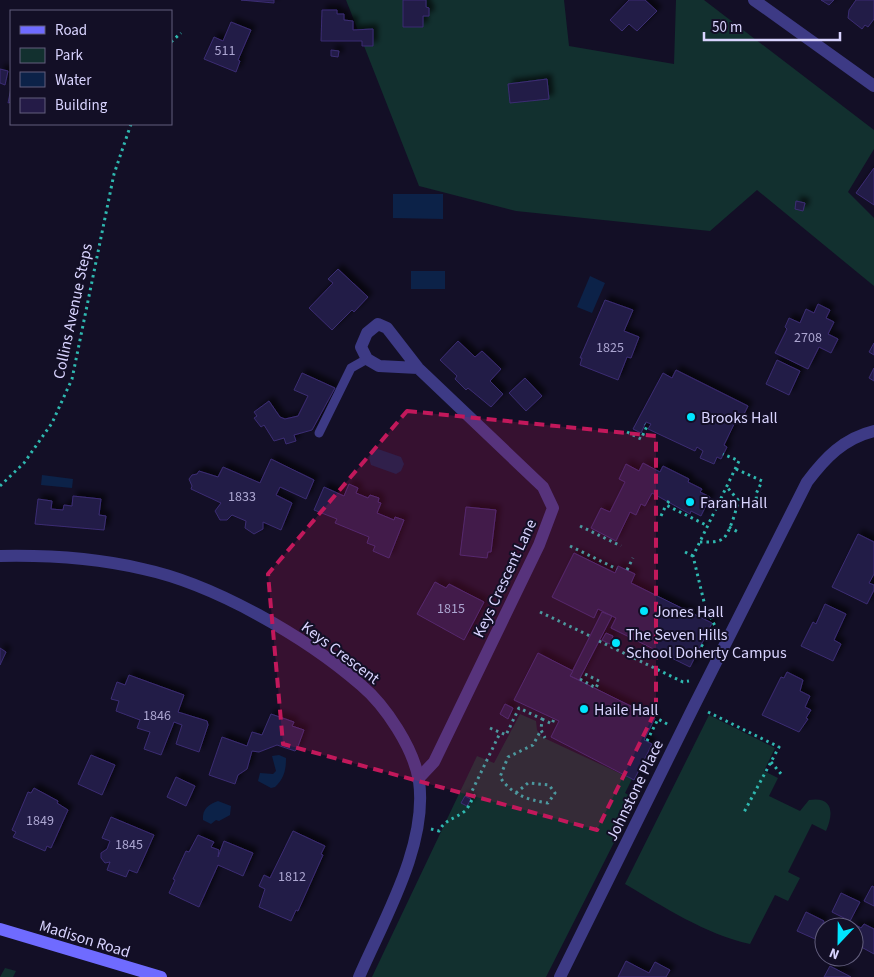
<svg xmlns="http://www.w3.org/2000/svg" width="874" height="977" viewBox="0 0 874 977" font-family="'Source Sans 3',sans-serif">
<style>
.green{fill:#12302f}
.water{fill:#0c2248}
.building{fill:#241b47;stroke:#3b2d73;filter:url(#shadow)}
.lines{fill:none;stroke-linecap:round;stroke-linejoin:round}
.path{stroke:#2fb8b0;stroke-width:3;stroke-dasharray:2.5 4;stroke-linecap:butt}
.service{stroke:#3d3a85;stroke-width:9}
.minor{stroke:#3d3a85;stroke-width:12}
.tertiary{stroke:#3d3a85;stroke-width:12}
.secondary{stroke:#6f6bff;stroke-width:12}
.marked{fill:#c2185b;fill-opacity:0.2;stroke:#c2185b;stroke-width:4;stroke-dasharray:10 6;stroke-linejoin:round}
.poi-dot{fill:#00e5ff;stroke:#130f26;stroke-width:2}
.labels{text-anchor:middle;stroke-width:4;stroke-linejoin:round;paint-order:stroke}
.number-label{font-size:14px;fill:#aca6d1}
.street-label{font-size:16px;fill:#d9d4ff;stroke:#130f26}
.poi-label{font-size:16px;fill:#d9d4ff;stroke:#130f26;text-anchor:start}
</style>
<defs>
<filter id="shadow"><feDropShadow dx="4.5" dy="-4.5" stdDeviation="2.5" flood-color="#0009"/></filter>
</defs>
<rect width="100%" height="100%" fill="#130f26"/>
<!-- green -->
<g class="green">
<path d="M346 0H564L569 46 674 64 676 0H704L874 130V149L848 192 874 218V286L757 190 710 231 516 211 419 186Z"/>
<path d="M520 714 536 721 537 730 542 737 632 779 625 793 636 799 546 977H372L477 756 494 763Z"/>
<path d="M709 715 775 748 764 771 778 778 769 796 800 811 809 800C833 796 834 813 826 831L812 824 788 872 800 878 788 901 775 895 750 944C705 934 664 907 625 884Z"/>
<path d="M5 968 16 971 13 977H0Z"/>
</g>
<!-- water -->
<g class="water">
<path d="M393 194H443V219L393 218Z"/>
<rect x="411" y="271" width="34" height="18"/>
<path d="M590 276 605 283 592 313 577 307Z"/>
<path d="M378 449 401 457 404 464 401 471 396 474 371 465 369 458 371 453Z"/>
<path d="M42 475 73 479 72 488 41 485Z"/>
<path d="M279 755 286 758C286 770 284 779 275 787L271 788 258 781 260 773 273 774 276 771 272 756Z"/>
<path d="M218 801 231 806 230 815 219 821 216 820 211 824 203 820C202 809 209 804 218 801Z"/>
</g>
<!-- building -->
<g class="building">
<path d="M241 0H274V3Z"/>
<path d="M403 0H426V7L429 8V16H423V27H403Z"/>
<path d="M629 0H645L657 11 637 31 629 24 622 31 610 20Z"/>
<path d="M821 0H834L829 5Z"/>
<path d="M856 0H874V19L868 27 865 25 862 29 848 18 849 10Z"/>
<path d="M322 10H337V14H344V20L353 21V30L373 29V46H362V41H321Z"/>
<path d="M231 22 251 30 238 60 240 61 236 72 204 59 214 37 223 41Z"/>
<path d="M331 50 339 51 338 57 331 56Z"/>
<path d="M0 69 8 71 5 85 0 83Z"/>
<path d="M547 79 549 99 510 103 508 84Z"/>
<path d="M11 88V102L8 103Z"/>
<path d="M874 168V205L856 193Z"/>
<path d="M796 201 805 203 803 211 795 209Z"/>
<path d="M338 269 368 297 354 312 352 310 332 330 309 308 333 283 328 279Z"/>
<path d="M605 300 633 310 624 331 639 337 631 358 627 357 618 380 580 365 582 358H580Z"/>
<path d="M818 304 830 310 826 318 834 322 828 334 838 339 831 353 819 347 808 369 775 353 787 329 785 327 789 318 800 323 806 309 814 313Z"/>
<path d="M458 341 475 357 482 351 501 369 490 381 503 394 491 407 468 388 466 390 455 379 457 376 440 360Z"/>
<path d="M874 343V355L869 352Z"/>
<path d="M777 360 800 371 789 395 766 384Z"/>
<path d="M874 368V381L869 378Z"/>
<path d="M676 370 748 406 740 422 736 420 724 445 727 447 721 459 717 457 714 464 700 458 703 451 697 447 695 451 648 429 651 424 646 422 641 433 633 429 663 373 672 378Z"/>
<path d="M302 373 335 388 312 430 294 435 296 441 286 444 284 438 274 441 264 425 261 427 254 418 257 416 254 412 269 401 280 417 285 419 298 416 308 396 294 390Z"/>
<path d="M525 378 542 396 526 411 509 393Z"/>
<path d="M271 459 314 480 306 499 280 487 276 495 292 503 281 530 263 522V529L254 534 245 528 246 521 232 515 227 520H220L215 511 221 503 191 489 192 486 189 479 192 475 197 474 199 471 218 477 223 467 260 483Z"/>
<path d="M643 463 660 472 663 466 689 479 688 482 702 489 700 492 710 497 701 516 691 511 690 514 652 493 645 506 641 504 636 515 630 512 616 541 591 528 601 508 610 512 625 482 619 479 626 464 639 471Z"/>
<path d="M349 484 358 488 356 493 368 498 370 495 379 498 378 502 381 503 377 513 394 520 395 517 404 520 389 558 373 551 375 546 367 543 369 537 335 523 337 519 314 510 324 487 344 496Z"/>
<path d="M73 496 101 499 99 515 106 516 104 530 35 524 38 499 52 501 51 509 63 510 64 505 72 506Z"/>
<path d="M466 507 496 510 491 552H488L487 558 460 555Z"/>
<path d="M858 534 874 542V574L869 583 874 585V590L867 604 832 587Z"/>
<path d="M574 553 615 573 618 566 635 574 631 583 712 623 690 667 611 628 616 618 598 609 594 618 552 597Z"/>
<path d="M435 582 446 588 449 584 484 602 464 640 417 614Z"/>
<path d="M825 604 846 614 834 640 841 644 833 661 801 646 813 622 816 624Z"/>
<path d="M602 612 612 616 579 680 570 676Z"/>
<path d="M606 633 613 636 610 644 602 640Z"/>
<path d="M0 648 6 652 0 665Z"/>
<path d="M538 653 573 671 570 676 655 718 644 740 652 744 634 780 551 737 559 721 514 700Z"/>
<path d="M787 672 803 680 800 691 810 696 805 707 811 710 806 718 808 719 799 732 762 715 781 677 784 678Z"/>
<path d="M129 675 184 695 178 712 207 721 208 725 199 752 176 744 182 725 174 722 161 755 144 749 150 732 137 728 140 720 116 711 119 701 111 699 117 682 125 685Z"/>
<path d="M505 704 513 708 508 719 500 714Z"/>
<path d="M271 714 294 722 292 726 304 730 297 749 295 751 277 745 259 752 252 751 247 769 238 775 235 784 209 775 222 737 247 746 252 732 262 735Z"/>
<path d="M91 755 115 765 102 795 78 784Z"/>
<path d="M176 777 195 786 186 806 167 797Z"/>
<path d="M34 788 58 801 57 803 68 810 51 848 47 846 45 851 13 837 16 832 12 830 28 792 31 793Z"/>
<path d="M465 796 471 799 467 806 461 803Z"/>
<path d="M111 817 154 835 137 873 129 870 126 877 107 870 110 862 105 863 101 858V853L107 849 110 841 102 838Z"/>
<path d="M293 831 325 846 321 854 323 855 298 911 296 910 291 921 259 907 265 889 259 886 264 875 270 878Z"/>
<path d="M198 835 214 842 211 847 219 850 218 857 224 841 253 853 243 876 218 865 199 907 169 893 175 880 173 879 186 851 189 852Z"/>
<path d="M872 886 874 887V906L864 901Z"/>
<path d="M841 893 860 902 850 921 832 912Z"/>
<path d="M806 912 824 921 815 939 797 931Z"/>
<path d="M854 924 861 928 864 924 874 929V954L854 943V927H852Z"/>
<path d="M626 961 649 973 655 962 670 970 666 977H618Z"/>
<path d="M830 966 851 977H824Z"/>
</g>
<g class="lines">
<!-- path -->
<g class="path">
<path d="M171 42 181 33"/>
<path d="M627 432 641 439 647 426 645 424"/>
<path d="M736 469 762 481 756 494 757 506"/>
<path d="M0 486 24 463 52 423 72 379 114 174 131 124"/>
<path d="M669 501 666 505 708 526"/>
<path d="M661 516 666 505"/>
<path d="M580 526 621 546"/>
<path d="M729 527 738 532"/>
<path d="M700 542C707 542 718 543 724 538 730 531 737 509 738 500L727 487"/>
<path d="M570 546 617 569"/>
<path d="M685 552 693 556"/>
<path d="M627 570 633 558"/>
<path d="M540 612 590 636"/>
<path d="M713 631 715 626 705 606 693 556 739 461 723 454"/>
<path d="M599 641 683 682 689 681"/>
<path d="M701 645 706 648"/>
<path d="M580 679 596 688 599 681 583 673"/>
<path d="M708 712 779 747 743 814"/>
<path d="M542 719 552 724 554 719"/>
<path d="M490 728 506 735 519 708 542 719 541 730 545 738"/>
<path d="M647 741 658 719 669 725"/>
<path d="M771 762 782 775"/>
<path d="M516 793 528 783 549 785 555 793 548 803C527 800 511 794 500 777L508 757 533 745 541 730"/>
<path d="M431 829 439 831C445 819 455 819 465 811 469 807 471 801 474 796L472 791 500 733"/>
</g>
<!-- service -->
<path class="service" d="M319 433 351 368 367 359"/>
<!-- minor -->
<g class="minor">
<path d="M418 368 379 366 367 359 361 347 367 333 378 324 387 328 418 368 543 487 553 508 539 545 434 762 418 779"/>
<path d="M0 556C48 555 96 558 143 569 214 584 306 637 361 685 386 706 414 749 419 781 428 845 384 919 359 977"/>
<path d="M560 977 693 708 807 482C825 458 844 438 874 431"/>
</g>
<!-- tertiary -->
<path class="tertiary" d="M754 0 874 86"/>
<!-- secondary -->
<path class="secondary" d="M0 929 161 977"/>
</g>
<!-- marked area -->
<path class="marked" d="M407 411 656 436V710L597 830 283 744 268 574Z"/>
<!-- markers -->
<g class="poi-dot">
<circle cx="691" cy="417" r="5"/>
<circle cx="690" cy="502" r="5"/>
<circle cx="644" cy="611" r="5"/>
<circle cx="616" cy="643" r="5"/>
<circle cx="584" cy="709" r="5"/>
</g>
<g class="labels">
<!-- number labels -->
<g class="number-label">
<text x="225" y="55">511</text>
<text x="808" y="342">2708</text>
<text x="610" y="352">1825</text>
<text x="242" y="501">1833</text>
<text x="451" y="613">1815</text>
<text x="157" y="720">1846</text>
<text x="40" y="825">1849</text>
<text x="129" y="849">1845</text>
<text x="292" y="881">1812</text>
</g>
<!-- street labels -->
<g class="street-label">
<text transform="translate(72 311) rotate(-78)" y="6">Collins Avenue Steps</text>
<text transform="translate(504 578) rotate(-65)" y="6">Keys Crescent Lane</text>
<text transform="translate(341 652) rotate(37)" y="6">Keys Crescent</text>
<text transform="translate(634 790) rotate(-64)" y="6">Johnstone Place</text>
<text transform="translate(85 938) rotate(17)" y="6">Madison Road</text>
</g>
<!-- poi labels -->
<g class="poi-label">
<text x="701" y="423">Brooks Hall</text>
<text x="700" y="508">Faran Hall</text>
<text x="654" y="617">Jones Hall</text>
<text x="626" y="640">The Seven Hills<tspan x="626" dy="18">School Doherty Campus</tspan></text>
<text x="594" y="715">Haile Hall</text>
</g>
</g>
<!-- legend -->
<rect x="10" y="10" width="162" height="115" fill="#130f26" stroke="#625e7d"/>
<rect x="20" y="26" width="25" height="8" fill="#6f6bff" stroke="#625e7d"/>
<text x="55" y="35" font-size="15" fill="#d9d4ff">Road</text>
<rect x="20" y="48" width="25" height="15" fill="#12302f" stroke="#625e7d"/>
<text x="55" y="60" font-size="15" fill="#d9d4ff">Park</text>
<rect x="20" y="72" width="25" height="15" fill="#0c2248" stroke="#625e7d"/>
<text x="55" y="85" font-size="15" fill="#d9d4ff">Water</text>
<rect x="20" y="98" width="25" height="15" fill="#241b47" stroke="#625e7d"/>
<text x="55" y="110" font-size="15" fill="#d9d4ff">Building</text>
<!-- north arrow -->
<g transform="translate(839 942) rotate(202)"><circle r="24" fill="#130f26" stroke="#625e7d"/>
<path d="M0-4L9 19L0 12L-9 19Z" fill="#00e5ff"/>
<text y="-8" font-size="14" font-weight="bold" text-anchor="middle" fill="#d9d4ff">N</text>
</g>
<!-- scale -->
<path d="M704 32v8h136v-8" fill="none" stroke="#d9d4ff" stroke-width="2.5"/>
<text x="712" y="32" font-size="15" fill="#d9d4ff" stroke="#130f26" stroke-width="4" paint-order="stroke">50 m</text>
</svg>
